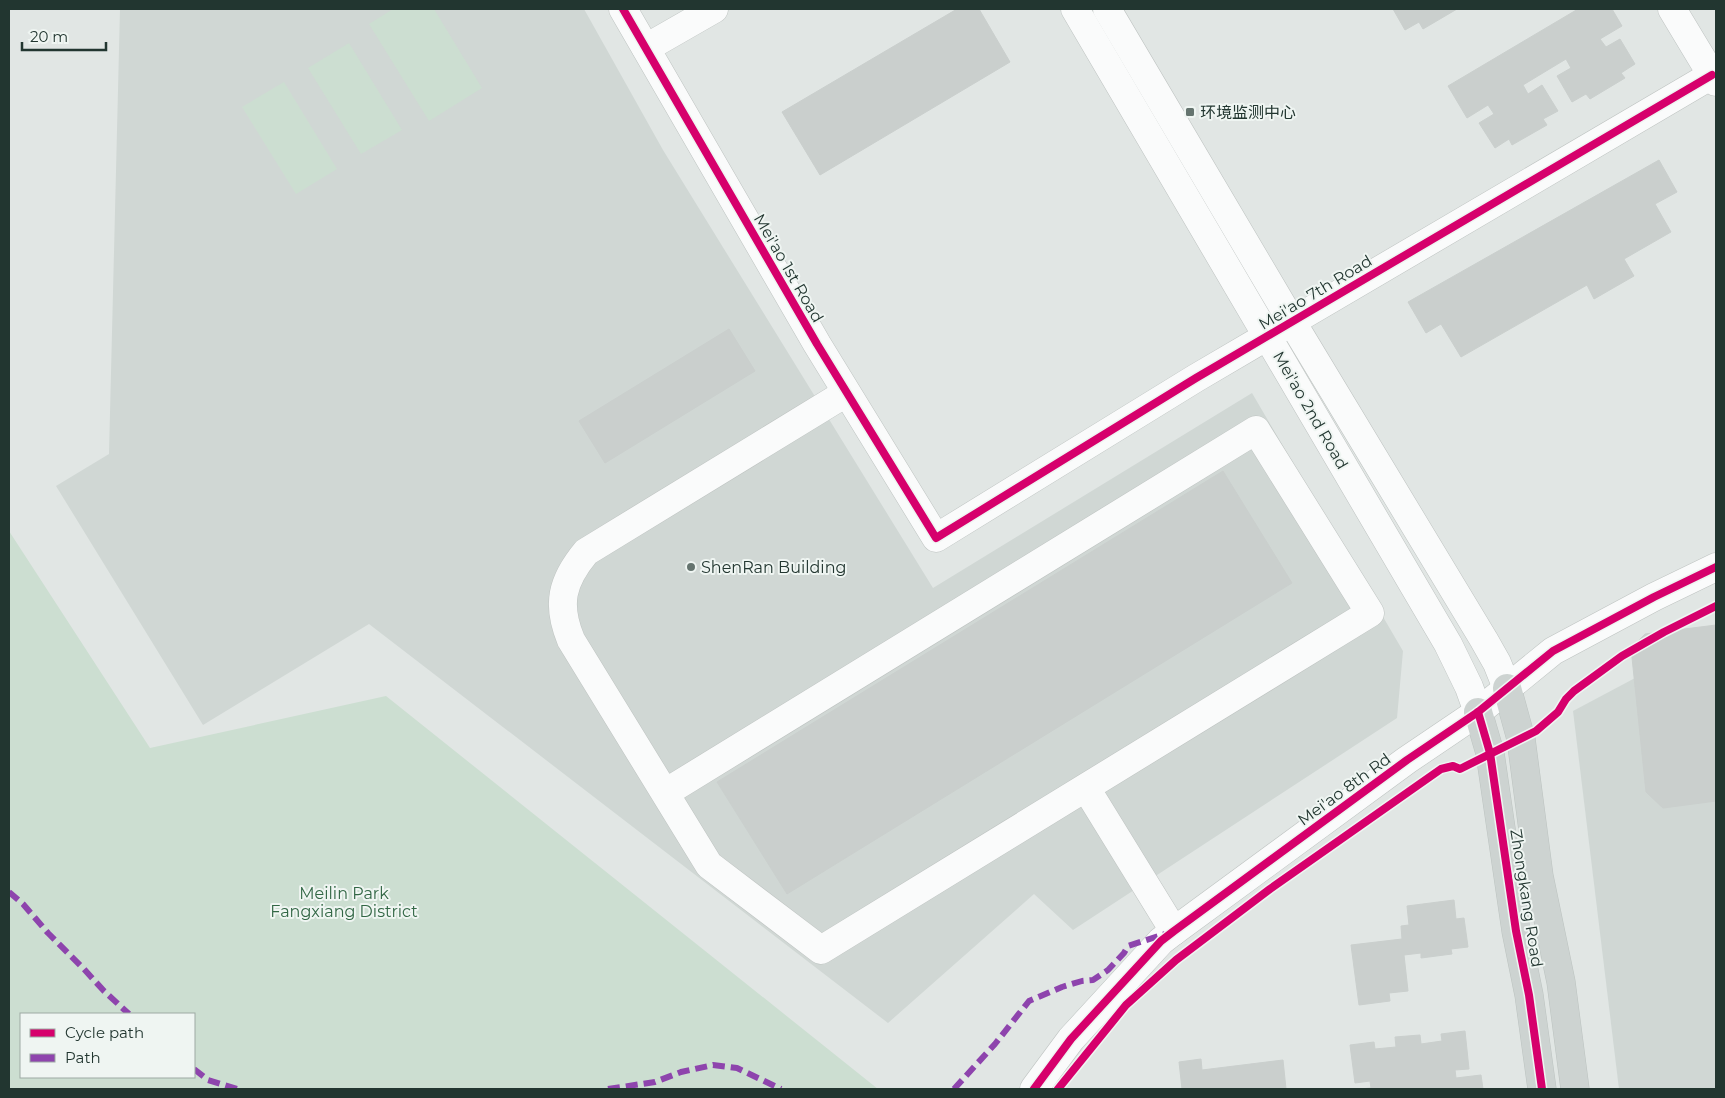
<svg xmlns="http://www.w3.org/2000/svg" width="1725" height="1098" viewBox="0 0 1725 1098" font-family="Montserrat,'Noto Sans SC',sans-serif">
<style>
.built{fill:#d0d7d4}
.green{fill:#ccded1;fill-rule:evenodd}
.building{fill:#cacfcd;stroke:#cacfcd}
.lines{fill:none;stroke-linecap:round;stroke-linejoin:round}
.minor-casing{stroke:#bec3c1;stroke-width:29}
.major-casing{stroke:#bcc3c0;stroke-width:29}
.minor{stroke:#fafbfb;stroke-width:28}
.major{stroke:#cdd3d1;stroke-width:28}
.quiet{stroke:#8e44ad;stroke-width:6;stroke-dasharray:12 6;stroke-linecap:butt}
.cycleway-casing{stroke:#eff5f2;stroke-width:11}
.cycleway{stroke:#d6006c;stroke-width:8}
.poi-dot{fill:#65746f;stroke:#eff5f2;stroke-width:2}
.labels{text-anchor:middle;stroke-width:4;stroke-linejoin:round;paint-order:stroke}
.poi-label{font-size:16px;fill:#223630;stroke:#eff5f2;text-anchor:start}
.street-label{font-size:16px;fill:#223630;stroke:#eff5f2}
.park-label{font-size:16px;fill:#326745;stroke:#eff5f2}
</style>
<rect width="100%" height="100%" fill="#e1e6e4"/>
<!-- built -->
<g class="built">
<path d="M120 9H584L663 150 933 588 1252 393 1403 651 1397 718 1073 930 1034 894 888 1023 369 624 203 725 56 486 109 454Z"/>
<path d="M1716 635V1089H1619L1573 711Z"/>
</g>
<!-- green -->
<g class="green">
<path d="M393 9H434L482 88 429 121 369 24Z"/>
<path d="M349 43 402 130 361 154 308 68Z"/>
<path d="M284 82 337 169 296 194 242 107Z"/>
<path d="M9 531 150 748 386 696 878 1089H9ZM194 1014V1077H21V1014Z"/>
</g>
<!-- building -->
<g class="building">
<path d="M957 9H979L1010 62 820 175 782 112Z"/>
<path d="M1393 9H1457L1423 29 1419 22 1405 30Z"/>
<path d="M1578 9H1612L1622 26 1600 39 1606 47 1620 39 1635 64 1621 73 1625 78 1590 99 1586 94 1572 102 1557 76 1571 68 1566 59 1523 85 1528 94 1542 85 1558 111 1543 119 1547 125 1512 145 1509 139 1495 148 1479 123 1494 114 1488 105 1467 118 1448 86Z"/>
<path d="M1659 160 1677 192 1655 204 1671 232 1624 259 1634 276 1594 299 1587 285 1461 357 1441 324 1426 333 1408 302Z"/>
<path d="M729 329 755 371 605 463 579 421Z"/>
<path d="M1223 471 1292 583 787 894 717 782Z"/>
<path d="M1716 625V801L1663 808 1646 792 1631 648 1645 634Z"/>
<path d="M1454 900 1456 919 1464 918 1468 947 1451 949 1452 954 1421 958V953L1404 955 1408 991 1389 993 1390 1001 1359 1005 1351 945 1402 939 1401 926 1409 925 1407 906Z"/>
<path d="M1465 1031 1469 1069 1455 1070 1456 1078 1481 1075 1483 1089H1359L1371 1088 1370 1081 1355 1083 1350 1045 1374 1042 1375 1049 1396 1047 1395 1037 1420 1035 1421 1044 1442 1041 1441 1034Z"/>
<path d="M1201 1059 1202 1070 1283 1060 1286 1089H1182L1179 1062Z"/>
</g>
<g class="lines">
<defs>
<g id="minor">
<path d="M623 9 817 344 936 538 1196 378 1712 75"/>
<path d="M1075 9 1448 644 1469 687 1478 712"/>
<path d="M1107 9 1292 322 1484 640 1497 663 1507 688"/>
<path d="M1672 9 1716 82"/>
<path d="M646 48 714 9"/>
<path d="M1086 788 1174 931"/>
<path d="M665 793 1256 430 1370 613 821 950 709 865 571 640C556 604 562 581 586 552L846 393"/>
<path d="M1034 1089 1071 1039 1161 941 1174 931 1407 760 1478 712 1553 651 1654 597 1716 567"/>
</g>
<g id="major">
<path d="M1507 688 1521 739 1539 876 1561 982 1575 1089"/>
<path d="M1478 712 1490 753 1516 931 1529 995 1542 1089"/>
</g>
</defs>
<!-- minor casing -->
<use href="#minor" class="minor-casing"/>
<!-- major casing -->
<use href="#major" class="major-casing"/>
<!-- minor -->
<use href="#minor" class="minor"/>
<!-- major -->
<use href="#major" class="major"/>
<!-- quiet -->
<g class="quiet">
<path d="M9 892 23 904 48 933 83 968 104 991 129 1014"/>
<path d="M194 1069 208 1080 237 1089"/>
<path d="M608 1089 655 1082 681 1072 713 1065 737 1068 781 1089"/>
<path d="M954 1089 995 1044 1029 1001 1062 987 1082 981 1093 980 1108 970 1124 953 1128 946 1165 934"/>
</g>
<defs>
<g id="cycleway">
<path d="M623 9 817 344 936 538 1196 378 1712 75"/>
<path d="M1478 712 1490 753 1516 931 1529 995 1542 1089"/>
<path d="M1034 1089 1071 1039 1161 941 1174 931 1407 760 1478 712 1553 651 1654 597 1716 567"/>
<path d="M1058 1089 1126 1005 1176 960 1270 889 1441 769 1453 766 1460 769 1536 731 1558 712 1566 699 1574 691 1622 656 1664 632 1716 606"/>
</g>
</defs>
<!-- cycleway casing -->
<use href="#cycleway" class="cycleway-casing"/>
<!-- cycleway -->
<use href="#cycleway" class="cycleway"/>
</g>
<!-- markers -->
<g class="poi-dot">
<rect x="1185" y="107" width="10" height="10" rx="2.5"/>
<circle cx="691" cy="567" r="5"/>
</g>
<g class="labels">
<!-- poi labels -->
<g class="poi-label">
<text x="1200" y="118">环境监测中心</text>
<text x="701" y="573">ShenRan Building</text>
</g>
<!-- street labels -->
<g class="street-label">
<text transform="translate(789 268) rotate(60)" y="6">Mei'ao 1st Road</text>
<text transform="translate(1315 292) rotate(-31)" y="6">Mei'ao 7th Road</text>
<text transform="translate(1311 410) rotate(60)" y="6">Mei'ao 2nd Road</text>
<text transform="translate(1344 789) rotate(-36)" y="6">Mei'ao 8th Rd</text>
<text transform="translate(1527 898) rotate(81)" y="6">Zhongkang Road</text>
</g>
<!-- park labels -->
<g class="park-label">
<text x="344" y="899">Meilin Park<tspan x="344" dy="18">Fangxiang District</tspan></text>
</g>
</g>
<!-- border -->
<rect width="1725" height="1098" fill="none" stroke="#223630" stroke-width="20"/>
<!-- legend -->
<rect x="20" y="1013" width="175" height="65" fill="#eff5f2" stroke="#9da9a4"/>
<rect x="30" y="1029" width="25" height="8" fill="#d6006c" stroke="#9da9a4"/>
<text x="65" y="1038" font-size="15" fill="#223630">Cycle path</text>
<rect x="30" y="1054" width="25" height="8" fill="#8e44ad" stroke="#9da9a4"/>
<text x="65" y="1063" font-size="15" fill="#223630">Path</text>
<!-- scale -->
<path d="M22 42v8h84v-8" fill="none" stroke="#223630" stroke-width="2.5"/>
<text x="30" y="42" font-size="15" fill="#223630" stroke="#eff5f2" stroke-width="4" paint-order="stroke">20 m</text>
</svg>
